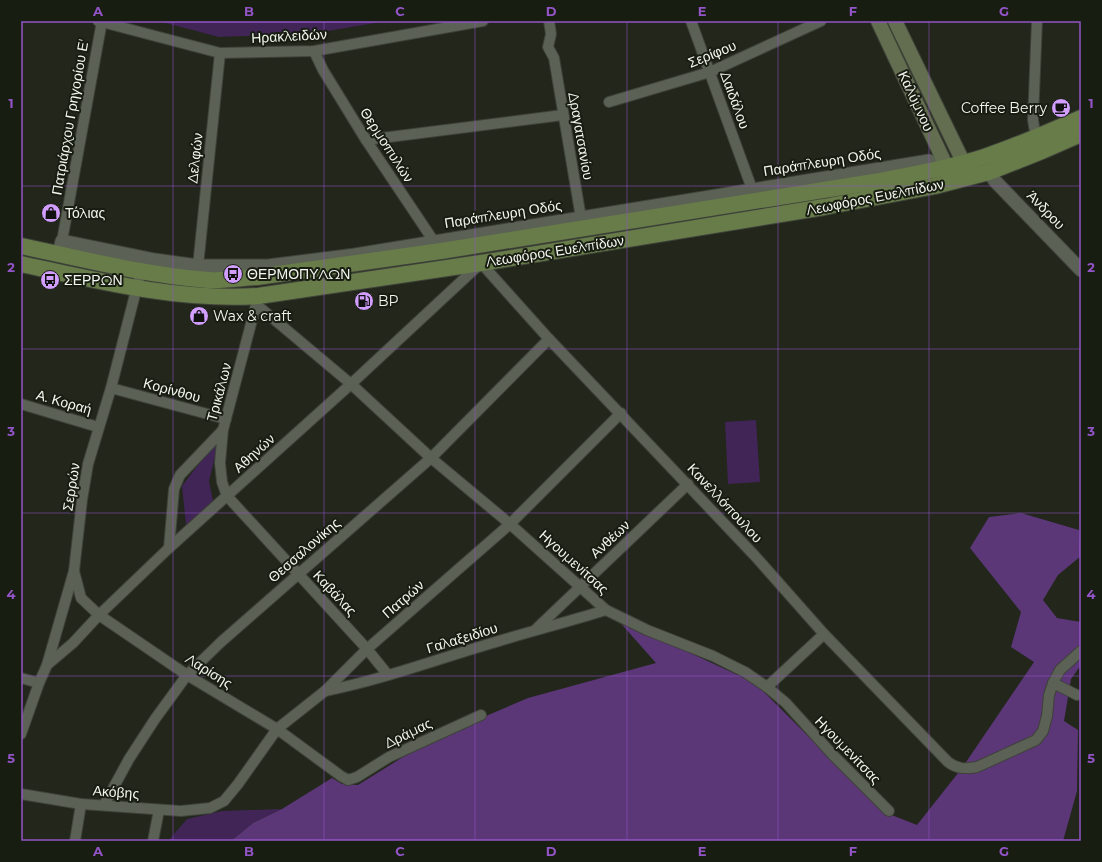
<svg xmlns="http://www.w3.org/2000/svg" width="1102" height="862" font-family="Montserrat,sans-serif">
<rect width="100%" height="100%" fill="#22261b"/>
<!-- green -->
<g fill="#402556">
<path d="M 158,21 L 387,21 L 316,33 L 219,37 Z"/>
<path d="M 756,420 L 760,482 L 728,484 L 725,422 Z"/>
<path d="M 220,436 L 209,481 L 213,501 L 186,525 L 182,486 Z"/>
<path d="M 282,809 L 253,823 L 231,841 L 168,841 L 187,819 L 222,811 Z"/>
</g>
<!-- forest -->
<path fill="#5b3777" d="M 1021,513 L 1079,530 L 1081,556 L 1058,575 L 1043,600 L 1057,618 L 1081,622 L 1081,665 L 1071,679 L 1064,721 L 1078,730 L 1077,791 L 1063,841 L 231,841 L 253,823 L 282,809 L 332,778 L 342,784 L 358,785 L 432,739 L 528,698 L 656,663 L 617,619 L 755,683 L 884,812 L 917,825 L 962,768 L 1034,662 L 1011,647 L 1021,612 L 970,548 L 989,517 Z"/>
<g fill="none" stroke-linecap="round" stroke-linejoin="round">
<defs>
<g id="minor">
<path d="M 98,21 L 220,53 L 314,51 L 483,21"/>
<path d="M 549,21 L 551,34 L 548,47 L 554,58 L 581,218"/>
<path d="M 691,21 L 752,189"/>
<path d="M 314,51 L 323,70 L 366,140 L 437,246"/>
<path d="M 609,102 L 710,72 L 821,21"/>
<path d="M 1036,138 L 1033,120 L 1037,21"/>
<path d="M 366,140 L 563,115"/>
<path d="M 62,241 L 102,21"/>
<path d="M 198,266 L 220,53"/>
<path d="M 257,301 L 223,430 L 220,463 L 222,482 L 227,496 L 367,649 L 388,675"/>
<path d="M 257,305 L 351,384 L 431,458 L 510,524 L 606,610 L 647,630 L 713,656 L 745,672 L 767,687 L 786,703 L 832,754 L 889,811"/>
<path d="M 111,388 L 226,419"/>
<path d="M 21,404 L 98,427"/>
<path d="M 169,548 L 174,489 L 180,475 L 223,430"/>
<path d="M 74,571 L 81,598 L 99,615 L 187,675 L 277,729 L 341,776 L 348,780 L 357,777 L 389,757 L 481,715"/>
<path d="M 536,629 L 688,484"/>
<path d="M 47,665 L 73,643 L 99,615 L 169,548 L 351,384 L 481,263 L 549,339 L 755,556 L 824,634 L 948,762 C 957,769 965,769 977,767 L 1036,740 L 1043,731 L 1047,716 L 1049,695 L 1053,683 L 1077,695"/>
<path d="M 21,678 L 39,683"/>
<path d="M 1053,683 L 1060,670 L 1081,651"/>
<path d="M 767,687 L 824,634"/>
<path d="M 325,691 C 381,680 435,660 489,644 C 528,632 567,622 606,610"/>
<path d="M 21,734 L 39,683 L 47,665 L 74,571 L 82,500 L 88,464 L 111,388 L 141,271"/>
<path d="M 21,794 L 81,804 L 181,811 L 210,808 L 224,801 L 238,784 L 277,729 L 325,691 L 367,649 L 510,524 L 621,413"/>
<path d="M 104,805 L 129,759 L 155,719 L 187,675 L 221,642 L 431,458 L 549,339"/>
<path d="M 75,841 L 81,804"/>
<path d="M 153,841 L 159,810"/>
</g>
<g id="tertiary">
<path d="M 989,172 L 995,181 L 1081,270"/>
<path d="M 59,254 L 62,241 L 155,260 L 198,266 L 268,266 L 355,255 L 929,161 L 947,167"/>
</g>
<g id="secondary">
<path d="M 878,21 L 951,176"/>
<path d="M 895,21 L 968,172"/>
</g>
<g id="primary">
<path d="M 21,246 C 83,259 145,275 208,280 C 224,281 241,278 257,277 L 441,251 L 880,181 C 915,174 950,168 984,157 C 1017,146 1049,132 1081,118"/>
<path d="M 21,264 C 99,281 178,301 258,296 L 481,263 L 824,207 L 935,186 L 989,172 L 1042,151 L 1081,134"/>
</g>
</defs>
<!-- minor casing -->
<use href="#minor" stroke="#3e4239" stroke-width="12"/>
<!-- tertiary casing -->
<use href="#tertiary" stroke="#3e4239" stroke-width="15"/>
<!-- secondary casing -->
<use href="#secondary" stroke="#3e4239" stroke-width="16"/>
<!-- primary casing -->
<use href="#primary" stroke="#3e4239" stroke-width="18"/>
<!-- minor -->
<use href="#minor" stroke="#5b6154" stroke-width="10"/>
<!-- tertiary -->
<use href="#tertiary" stroke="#5b6154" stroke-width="13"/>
<!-- secondary -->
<use href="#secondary" stroke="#626e4f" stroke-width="14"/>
<!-- primary -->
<use href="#primary" stroke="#687c4a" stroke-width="16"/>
</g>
<!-- grid -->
<path fill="none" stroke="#9354c8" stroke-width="1" stroke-opacity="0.55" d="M 173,21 L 173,841M 324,21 L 324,841M 475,21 L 475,841M 627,21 L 627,841M 778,21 L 778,841M 929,21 L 929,841M 21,186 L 1081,186M 21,349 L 1081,349M 21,513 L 1081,513M 21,676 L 1081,676"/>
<!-- icons -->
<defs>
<symbol id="cafe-disc" viewBox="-11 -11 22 22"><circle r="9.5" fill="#d19dfe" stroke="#181d12"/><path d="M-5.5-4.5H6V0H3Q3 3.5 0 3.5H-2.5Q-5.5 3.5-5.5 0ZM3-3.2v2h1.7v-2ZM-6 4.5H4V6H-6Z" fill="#111"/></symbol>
<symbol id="shop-disc" viewBox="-11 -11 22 22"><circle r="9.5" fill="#d19dfe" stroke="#181d12"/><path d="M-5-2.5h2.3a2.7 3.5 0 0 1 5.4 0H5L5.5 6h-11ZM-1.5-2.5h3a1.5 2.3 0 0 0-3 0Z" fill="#111"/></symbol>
<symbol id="bus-disc" viewBox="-11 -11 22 22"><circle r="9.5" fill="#d19dfe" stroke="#181d12"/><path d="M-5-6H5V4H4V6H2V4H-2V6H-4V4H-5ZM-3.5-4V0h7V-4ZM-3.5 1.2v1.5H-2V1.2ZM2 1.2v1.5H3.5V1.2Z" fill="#111"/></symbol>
<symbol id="fuel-disc" viewBox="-11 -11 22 22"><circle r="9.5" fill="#d19dfe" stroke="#181d12"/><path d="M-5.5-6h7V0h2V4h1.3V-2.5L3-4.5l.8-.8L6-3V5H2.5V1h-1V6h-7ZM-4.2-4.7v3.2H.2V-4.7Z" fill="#111"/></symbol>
</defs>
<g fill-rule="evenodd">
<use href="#cafe-disc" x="1050" y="97" width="22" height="22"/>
<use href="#shop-disc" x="40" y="202" width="22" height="22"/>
<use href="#bus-disc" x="222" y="263" width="22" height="22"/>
<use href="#bus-disc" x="39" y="269" width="22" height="22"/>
<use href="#fuel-disc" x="353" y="290" width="22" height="22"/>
<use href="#shop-disc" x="188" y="305" width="22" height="22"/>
</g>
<g text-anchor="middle" stroke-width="4" stroke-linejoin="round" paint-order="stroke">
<!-- street labels -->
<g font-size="14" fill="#f3f6ee" stroke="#181d12">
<text transform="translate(289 36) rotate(-3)" y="5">Ηρακλειδών</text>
<text transform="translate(712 54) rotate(-22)" y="5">Σερίφου</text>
<text transform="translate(735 100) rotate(70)" y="5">Δαιδάλου</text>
<text transform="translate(916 101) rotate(65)" y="5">Καλύμνου</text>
<text transform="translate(70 117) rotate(-80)" y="5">Πατριάρχου Γρηγορίου Ε'</text>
<text transform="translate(581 136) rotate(80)" y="5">Δραγατσανίου</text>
<text transform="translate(387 145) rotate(57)" y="5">Θερμοπυλών</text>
<text transform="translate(195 158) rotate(-84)" y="5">Δελφών</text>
<text transform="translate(822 162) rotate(-9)" y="5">Παράπλευρη Οδός</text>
<text transform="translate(875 197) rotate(-11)" y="5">Λεωφόρος Ευελπίδων</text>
<text transform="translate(1046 210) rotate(46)" y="5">Άνδρου</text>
<text transform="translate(503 214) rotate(-9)" y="5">Παράπλευρη Οδός</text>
<text transform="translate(555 251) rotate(-9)" y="5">Λεωφόρος Ευελπίδων</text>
<text transform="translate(172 390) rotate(15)" y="5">Κορίνθου</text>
<text transform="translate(219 392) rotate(-75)" y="5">Τρικάλων</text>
<text transform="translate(64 402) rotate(16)" y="5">Α. Κοραή</text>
<text transform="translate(254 453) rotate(-42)" y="5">Αθηνών</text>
<text transform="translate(71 487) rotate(-81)" y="5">Σερρών</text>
<text transform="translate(725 503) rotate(47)" y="5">Κανελλόπουλου</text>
<text transform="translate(610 539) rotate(-43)" y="5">Ανθέων</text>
<text transform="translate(304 550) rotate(-41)" y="5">Θεσσαλονίκης</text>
<text transform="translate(574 562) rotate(42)" y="5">Ηγουμενίτσας</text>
<text transform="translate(335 593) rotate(47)" y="5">Καβάλας</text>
<text transform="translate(403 599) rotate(-41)" y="5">Πατρών</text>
<text transform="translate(462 638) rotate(-17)" y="5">Γαλαξειδίου</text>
<text transform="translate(209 671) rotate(32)" y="5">Λαρίσης</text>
<text transform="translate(408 733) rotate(-26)" y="5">Δράμας</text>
<text transform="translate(848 750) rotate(46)" y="5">Ηγουμενίτσας</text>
<text transform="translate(116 792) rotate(4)" y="5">Ακόβης</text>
</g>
<!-- poi labels -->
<g font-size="14" fill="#f3f6ee" stroke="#181d12" text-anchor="start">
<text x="1047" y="113" text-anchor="end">Coffee Berry</text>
<text x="65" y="218">Τόλιας</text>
<text x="247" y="279">ΘΕΡΜΟΠΥΛΩΝ</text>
<text x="64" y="285">ΣΕΡΡΩΝ</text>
<text x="378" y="306">BP</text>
<text x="213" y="321">Wax &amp; craft</text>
</g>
</g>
<!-- border -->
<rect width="1102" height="862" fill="none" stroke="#181d12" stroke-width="44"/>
<rect x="22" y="22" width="1058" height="818" fill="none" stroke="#9354c8" stroke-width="1.5"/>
<g font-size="13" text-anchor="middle" font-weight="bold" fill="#9354c8">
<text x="98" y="16">A</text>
<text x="249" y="16">B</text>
<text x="400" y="16">C</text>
<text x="551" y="16">D</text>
<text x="702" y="16">E</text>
<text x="853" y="16">F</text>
<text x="1004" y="16">G</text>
<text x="11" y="108">1</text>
<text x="1091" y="108">1</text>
<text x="11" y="272">2</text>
<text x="1091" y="272">2</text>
<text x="11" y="436">3</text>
<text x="1091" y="436">3</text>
<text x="11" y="599">4</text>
<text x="1091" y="599">4</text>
<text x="11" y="763">5</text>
<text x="1091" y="763">5</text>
<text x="98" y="856">A</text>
<text x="249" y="856">B</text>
<text x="400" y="856">C</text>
<text x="551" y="856">D</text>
<text x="702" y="856">E</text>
<text x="853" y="856">F</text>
<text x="1004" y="856">G</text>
</g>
</svg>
